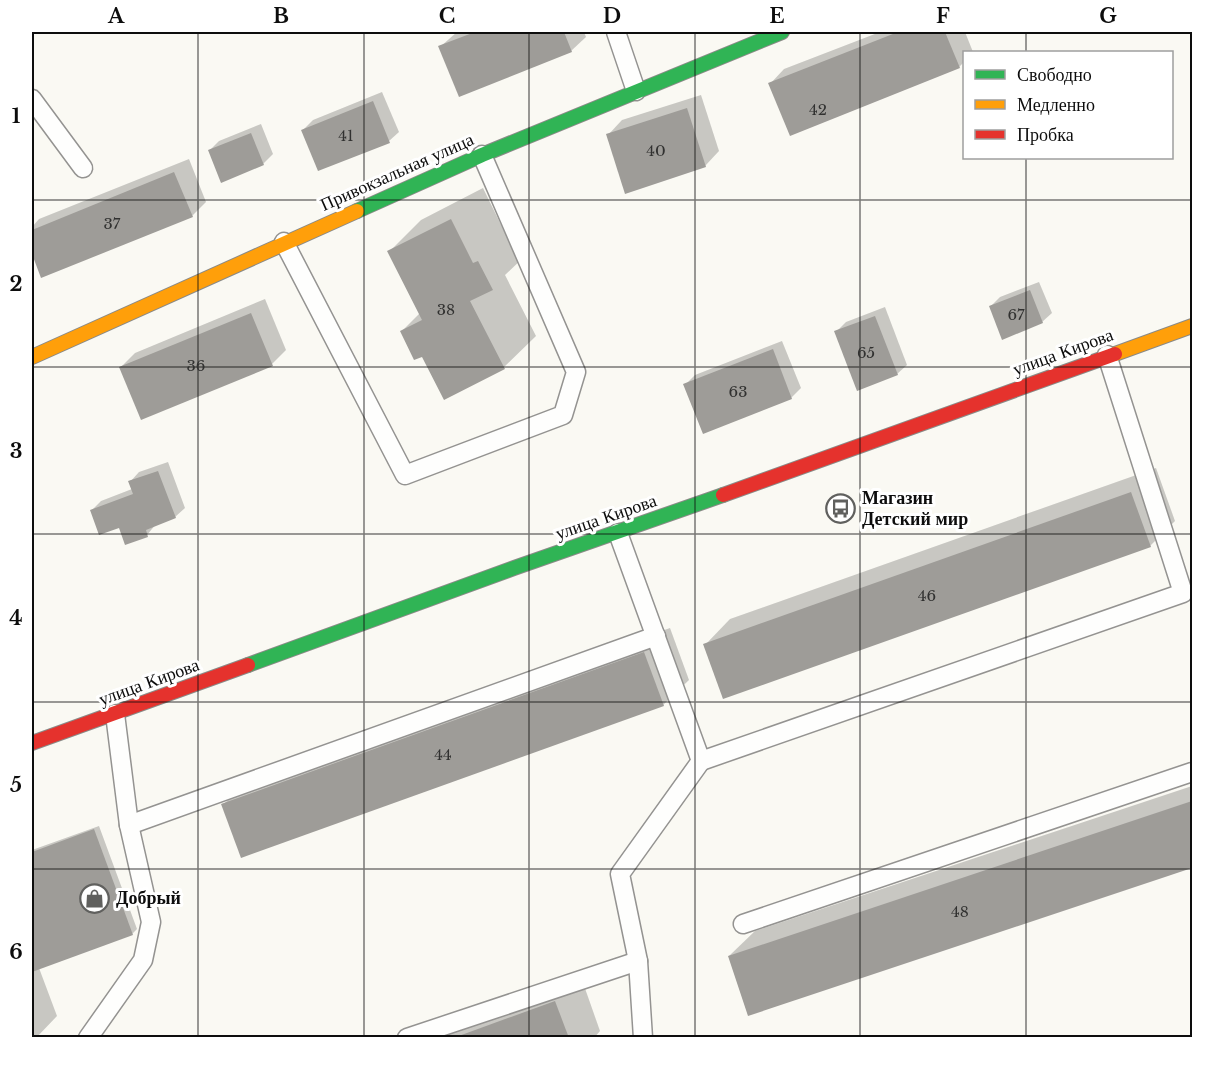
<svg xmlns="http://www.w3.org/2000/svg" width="1224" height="1069" font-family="'Libre Baskerville',serif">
<rect width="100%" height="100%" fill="#faf9f3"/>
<!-- shadow -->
<g fill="#0003">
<path d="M 457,32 L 584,32 L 586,37 L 571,51 L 440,47 Z"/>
<path d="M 880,32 L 965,32 L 973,52 L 964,52 L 964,62 L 959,67 L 770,84 L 784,69 Z"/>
<path d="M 382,92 L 399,132 L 389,141 L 303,130 L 313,120 Z"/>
<path d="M 701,95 L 719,151 L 705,166 L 608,135 L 622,120 Z"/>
<path d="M 261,124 L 273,154 L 263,164 L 209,151 L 219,141 Z"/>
<path d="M 189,159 L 206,202 L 192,216 L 42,276 L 32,250 L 32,227 L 39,219 Z"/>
<path d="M 483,188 L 505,233 L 510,230 L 524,257 L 505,275 L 536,336 L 504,367 L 445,398 L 423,355 L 401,332 L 420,313 L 389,252 L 421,220 Z"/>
<path d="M 1039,282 L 1052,313 L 1042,322 L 990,307 L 1000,297 Z"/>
<path d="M 265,299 L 286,350 L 272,364 L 121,367 L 135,353 Z"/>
<path d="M 885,307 L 907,365 L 897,374 L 836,332 L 846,322 Z"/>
<path d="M 782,341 L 801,388 L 791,398 L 685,385 L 695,375 Z"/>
<path d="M 168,462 L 185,508 L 175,517 L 156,524 L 147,535 L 120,526 L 92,510 L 101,501 L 132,489 L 130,482 L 139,472 Z"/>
<path d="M 1156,468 L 1175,521 L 1150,546 L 705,645 L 730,619 Z"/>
<path d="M 670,628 L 689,680 L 663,705 L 223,805 L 248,779 Z"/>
<path d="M 1192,786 L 1192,866 L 748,1014 L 729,956 L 755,931 Z"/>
<path d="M 99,826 L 137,929 L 132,934 L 39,968 L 57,1016 L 36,1038 L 32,1038 L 32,850 Z"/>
<path d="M 581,977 L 600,1031 L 594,1038 L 413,1038 Z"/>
</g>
<!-- building -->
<g fill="#9e9c98">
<path d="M 475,32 L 564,32 L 572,52 L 459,97 L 438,46 Z"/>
<path d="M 898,32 L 945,32 L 960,68 L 790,136 L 768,83 Z"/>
<path d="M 373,101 L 390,143 L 318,171 L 301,130 Z"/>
<path d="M 687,108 L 706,167 L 625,194 L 606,134 Z"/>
<path d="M 251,133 L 264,165 L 221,183 L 208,150 Z"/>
<path d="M 174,172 L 193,217 L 41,278 L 32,254 L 32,230 Z"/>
<path d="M 451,219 L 473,263 L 478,261 L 493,290 L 470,301 L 505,369 L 444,400 L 422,357 L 414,360 L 400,331 L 422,320 L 387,251 Z"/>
<path d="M 1030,290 L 1043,323 L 1002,340 L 989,306 Z"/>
<path d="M 251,313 L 273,366 L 141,420 L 119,367 Z"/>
<path d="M 875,316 L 898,375 L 857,391 L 834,331 Z"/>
<path d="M 773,349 L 792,399 L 703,434 L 683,384 Z"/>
<path d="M 158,471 L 176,518 L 146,530 L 148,537 L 125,545 L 119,528 L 99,535 L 90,510 L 133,494 L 128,481 Z"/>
<path d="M 1131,492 L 1151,547 L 723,699 L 703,644 Z"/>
<path d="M 644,652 L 664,706 L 241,858 L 221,804 Z"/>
<path d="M 1192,801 L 1192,868 L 748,1016 L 728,956 Z"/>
<path d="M 94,829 L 133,935 L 32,972 L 32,852 Z"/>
<path d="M 555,1001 L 569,1038 L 456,1038 L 456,1037 Z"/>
</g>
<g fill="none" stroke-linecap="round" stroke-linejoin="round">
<defs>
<g id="lane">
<path d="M 616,32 L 636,91"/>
<path d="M 32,99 L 83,168"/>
<path d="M 284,242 L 405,475 L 563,415 L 576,372 L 482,155"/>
<path d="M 618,533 L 701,761 L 1183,593 L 1107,355"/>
<path d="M 129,825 L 656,636"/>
<path d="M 743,924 L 1192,772"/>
<path d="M 88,1038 L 143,960 L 151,922 L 129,825 L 115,714"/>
<path d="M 407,1038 L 638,961"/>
<path d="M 643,1038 L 638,961 L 620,874 L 701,761"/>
</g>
<g id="fast">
<path d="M 357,211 L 482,155 L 782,32"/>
<path d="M 248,665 L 514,568 L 723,495"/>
</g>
<g id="slow">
<path d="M 1115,354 L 1192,326"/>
<path d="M 32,357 L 357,211"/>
</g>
<g id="jam">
<path d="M 723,495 L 1115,354"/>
<path d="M 32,743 L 248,665"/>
</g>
</defs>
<!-- lane casing -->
<use href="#lane" stroke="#949391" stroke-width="21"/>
<!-- fast casing -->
<use href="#fast" stroke="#8a8a87" stroke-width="16"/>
<!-- slow casing -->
<use href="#slow" stroke="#8a8a87" stroke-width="16"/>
<!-- jam casing -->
<use href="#jam" stroke="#8a8a87" stroke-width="16"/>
<!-- lane -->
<use href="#lane" stroke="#fefefd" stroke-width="18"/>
<!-- fast -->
<use href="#fast" stroke="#30b455" stroke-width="14"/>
<!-- slow -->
<use href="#slow" stroke="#ff9f0a" stroke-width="14"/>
<!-- jam -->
<use href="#jam" stroke="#e5322d" stroke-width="14"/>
</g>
<!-- grid -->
<path fill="none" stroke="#0d0d0d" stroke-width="1.5" stroke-opacity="0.55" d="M 198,32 L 198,1038M 364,32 L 364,1038M 529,32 L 529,1038M 695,32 L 695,1038M 860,32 L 860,1038M 1026,32 L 1026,52M 1026,158 L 1026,1038M 32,200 L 1192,200M 32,367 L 1192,367M 32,534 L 1192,534M 32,702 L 1192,702M 32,869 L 1192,869"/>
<!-- icons -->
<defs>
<symbol id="bus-ring" viewBox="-11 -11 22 22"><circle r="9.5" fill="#fff" stroke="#60605e" stroke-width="1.5"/><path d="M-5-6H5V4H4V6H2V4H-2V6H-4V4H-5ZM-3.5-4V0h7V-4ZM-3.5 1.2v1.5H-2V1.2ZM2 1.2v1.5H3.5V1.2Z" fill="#60605e"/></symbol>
<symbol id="shop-ring" viewBox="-11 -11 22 22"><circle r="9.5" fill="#fff" stroke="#60605e" stroke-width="1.5"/><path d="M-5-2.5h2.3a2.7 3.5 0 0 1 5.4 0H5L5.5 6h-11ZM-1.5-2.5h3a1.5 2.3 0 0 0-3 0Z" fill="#60605e"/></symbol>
</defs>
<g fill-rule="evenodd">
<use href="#bus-ring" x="824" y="492" width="33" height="33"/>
<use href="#shop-ring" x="78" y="882" width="33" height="33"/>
</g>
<g text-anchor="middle" stroke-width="6" stroke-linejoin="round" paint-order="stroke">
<!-- number labels -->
<g font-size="15" fill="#313130">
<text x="818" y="115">42</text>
<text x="346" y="141">41</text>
<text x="656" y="156">40</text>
<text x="112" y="229">37</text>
<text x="446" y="315">38</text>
<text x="1016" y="320">67</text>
<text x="866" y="358">65</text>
<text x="196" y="371">36</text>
<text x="738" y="397">63</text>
<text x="927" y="601">46</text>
<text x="443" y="760">44</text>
<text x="960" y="917">48</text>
</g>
<!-- street labels -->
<g font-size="18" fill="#0d0d0d" stroke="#fff">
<text transform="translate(397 172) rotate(-24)" y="6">Привокзальная улица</text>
<text transform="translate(1063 352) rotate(-20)" y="6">улица Кирова</text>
<text transform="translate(606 517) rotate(-19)" y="6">улица Кирова</text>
<text transform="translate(149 682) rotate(-20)" y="6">улица Кирова</text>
</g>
<!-- poi labels -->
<g font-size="18" font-weight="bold" fill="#0d0d0d" stroke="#fff" text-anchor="start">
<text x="862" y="504">Магазин<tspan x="862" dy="21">Детский мир</tspan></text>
<text x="116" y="904">Добрый</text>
</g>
</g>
<!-- border -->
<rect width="1224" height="1069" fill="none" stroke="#ffffff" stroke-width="66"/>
<!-- legend -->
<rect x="963" y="51" width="210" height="108" fill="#ffffff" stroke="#9e9e9e" stroke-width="1.5"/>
<rect x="975" y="70" width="30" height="9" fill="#30b455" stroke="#9e9e9e" stroke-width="1.5"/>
<text x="1017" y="81" font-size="18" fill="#0d0d0d">Свободно</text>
<rect x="975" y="100" width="30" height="9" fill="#ff9f0a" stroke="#9e9e9e" stroke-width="1.5"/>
<text x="1017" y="111" font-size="18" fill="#0d0d0d">Медленно</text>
<rect x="975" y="130" width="30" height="9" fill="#e5322d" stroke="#9e9e9e" stroke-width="1.5"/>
<text x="1017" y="141" font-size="18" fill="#0d0d0d">Пробка</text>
<rect x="33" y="33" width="1158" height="1003" fill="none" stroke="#0d0d0d" stroke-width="2"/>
<g font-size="20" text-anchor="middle" font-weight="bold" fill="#0d0d0d">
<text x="116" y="23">A</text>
<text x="281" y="23">B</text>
<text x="447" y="23">C</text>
<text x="612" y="23">D</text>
<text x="777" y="23">E</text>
<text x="943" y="23">F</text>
<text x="1108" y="23">G</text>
<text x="16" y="123">1</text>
<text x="16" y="291">2</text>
<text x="16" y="458">3</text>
<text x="16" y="625">4</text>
<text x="16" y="792">5</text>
<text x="16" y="959">6</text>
</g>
</svg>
